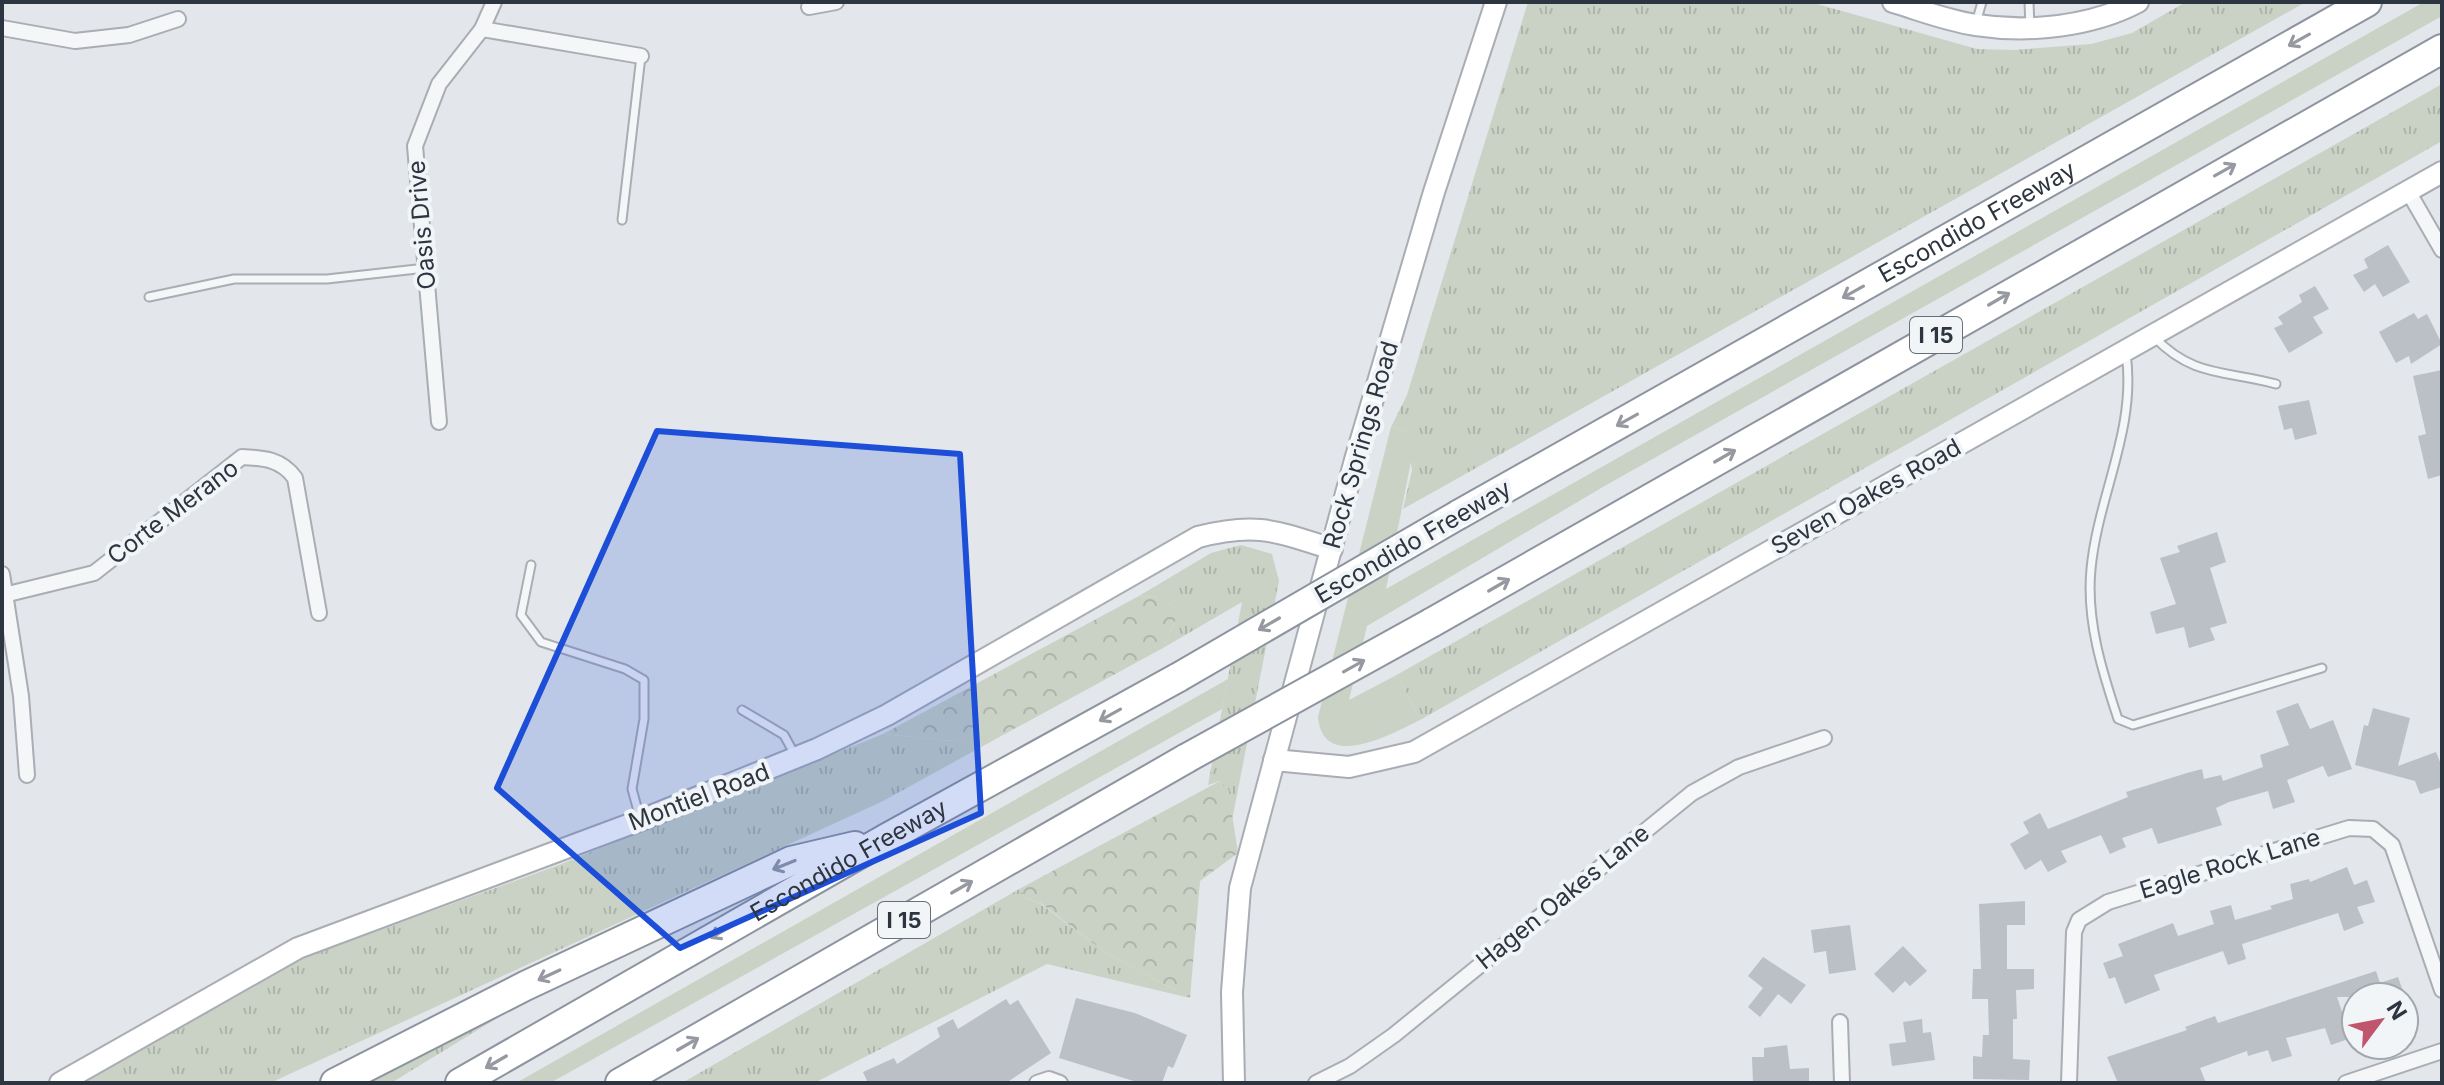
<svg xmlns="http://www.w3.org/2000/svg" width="2444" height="1085" font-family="Inter,sans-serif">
<defs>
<pattern id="grass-tufts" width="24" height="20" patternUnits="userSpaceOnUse" patternTransform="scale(2)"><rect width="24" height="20" fill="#c9d2c5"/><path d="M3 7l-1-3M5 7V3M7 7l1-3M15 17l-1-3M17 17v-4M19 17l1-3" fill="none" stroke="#adb5aa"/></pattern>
<pattern id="forest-crowns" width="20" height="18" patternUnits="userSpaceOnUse" patternTransform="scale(2)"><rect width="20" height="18" fill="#c9d2c5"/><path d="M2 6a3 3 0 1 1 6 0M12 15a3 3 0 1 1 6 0" fill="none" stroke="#adb5aa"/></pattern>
</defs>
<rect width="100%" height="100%" fill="#e3e6ea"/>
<!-- grass -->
<g fill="url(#grass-tufts)">
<path d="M 1528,2 L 1810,2 L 1977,49 L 2014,50 L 2091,44 L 2132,33 L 2186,2 L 2306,2 L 1403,509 L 1412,470 L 1406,431 L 1391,427 L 1407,395 Z"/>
<path d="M 2442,84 L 2442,141 L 1420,720 L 1401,682 L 1393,677 Z"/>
<path d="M 1241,545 L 1272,554 L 1279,581 L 1232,820 L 1228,789 L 1220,781 L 1208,785 L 1242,602 L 1163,648 L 1176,619 L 1176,609 L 1162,597 L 1139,596 L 1211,553 Z"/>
<path d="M 990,732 L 1003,735 L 883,801 L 270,1083 L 82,1083 L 303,958 L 559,865 L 883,734 L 953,741 Z"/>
<path d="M 1021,888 L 1024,897 L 1041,904 L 1106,953 L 1190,998 L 1047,964 L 814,1083 L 682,1083 Z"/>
<path d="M 543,990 L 391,1083 L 354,1083 Z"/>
</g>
<!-- forest -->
<g fill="url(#forest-crowns)">
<path d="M 1139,596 L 1162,597 L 1176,609 L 1176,619 L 1163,648 L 1003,735 L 990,733 L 953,741 L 883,734 Z"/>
<path d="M 1220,781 L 1228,789 L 1238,853 L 1200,881 L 1190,998 L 1106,953 L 1042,904 L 1024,897 L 1021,888 Z"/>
</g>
<!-- garden -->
<g fill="#c9d2c5">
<path d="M 2424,2 L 2442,2 L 2442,16 L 1608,484 L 1367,626 L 1349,700 L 1393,677 L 1401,682 L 1420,720 C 1393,733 1323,773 1318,717 L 1391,427 L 1406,431 L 1413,451 L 1386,589 Z"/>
<path d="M 1228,679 L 1222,709 L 550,1083 L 516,1083 Z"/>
</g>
<!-- building -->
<g fill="#bbc0c6">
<path d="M 2388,245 L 2410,282 L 2383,297 L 2375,284 L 2364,292 L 2353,275 L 2368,268 L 2364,259 Z"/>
<path d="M 2315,286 L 2329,309 L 2313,317 L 2323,333 L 2289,353 L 2274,328 L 2283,324 L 2278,317 L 2302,302 L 2299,295 Z"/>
<path d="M 2414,313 L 2418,319 L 2427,314 L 2442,344 L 2411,364 L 2409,356 L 2396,363 L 2379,332 Z"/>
<path d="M 2442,370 L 2442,475 L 2428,479 L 2418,436 L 2426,434 L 2413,376 Z"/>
<path d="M 2309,400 L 2317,434 L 2295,440 L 2292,428 L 2284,430 L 2278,406 Z"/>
<path d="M 2217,532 L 2226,562 L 2210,568 L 2227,623 L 2210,628 L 2215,640 L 2189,648 L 2184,627 L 2156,634 L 2150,612 L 2176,604 L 2160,558 L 2180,552 L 2177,546 Z"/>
<path d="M 2298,703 L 2310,729 L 2333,720 L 2352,769 L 2328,777 L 2323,766 L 2287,780 L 2295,802 L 2273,809 L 2268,791 L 2229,802 L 2216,808 L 2222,825 L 2158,844 L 2152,828 L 2122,838 L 2126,847 L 2110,854 L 2101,835 L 2061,851 L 2067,862 L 2048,872 L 2041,860 L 2025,870 L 2010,844 L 2029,833 L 2023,822 L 2040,813 L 2048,829 L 2128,797 L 2126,792 L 2187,773 L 2202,769 L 2204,779 L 2221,775 L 2223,781 L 2263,767 L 2260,755 L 2289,745 L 2276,711 Z"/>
<path d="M 2373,708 L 2410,718 L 2398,766 L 2436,752 L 2442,767 L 2442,787 L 2420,794 L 2415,781 L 2355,765 L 2364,725 L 2368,726 Z"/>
<path d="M 2347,867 L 2354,885 L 2367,880 L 2375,902 L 2357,907 L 2364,923 L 2344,931 L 2338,913 L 2242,944 L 2246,959 L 2228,965 L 2223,951 L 2154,975 L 2160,990 L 2125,1004 L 2115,977 L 2109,979 L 2103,963 L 2123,956 L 2118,944 L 2173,923 L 2178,936 L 2214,924 L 2210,911 L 2231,905 L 2235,920 L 2272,909 L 2270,906 L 2293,899 L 2290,884 L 2309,879 L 2310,882 Z"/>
<path d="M 2025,901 L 2025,925 L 2007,925 L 2007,969 L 2034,969 L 2034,989 L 2016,990 L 2017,1019 L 2013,1019 L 2013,1059 L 2030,1060 L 2029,1080 L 1973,1079 L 1973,1056 L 1982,1057 L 1983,1035 L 1989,1035 L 1988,999 L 1972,999 L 1973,969 L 1981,969 L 1979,904 Z"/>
<path d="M 1850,925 L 1856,970 L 1829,974 L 1826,951 L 1814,953 L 1811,930 Z"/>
<path d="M 1903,946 L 1927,971 L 1910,986 L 1905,981 L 1893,993 L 1874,974 Z"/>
<path d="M 1763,957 L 1806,985 L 1791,1004 L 1778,994 L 1760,1017 L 1748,1007 L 1763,988 L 1748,976 Z"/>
<path d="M 2376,971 L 2380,983 L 2398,977 L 2405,997 L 2337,997 L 2351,1038 L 2331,1045 L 2325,1028 L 2286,1038 L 2292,1056 L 2272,1062 L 2268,1050 L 2248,1056 L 2247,1051 L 2200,1068 L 2206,1083 L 2118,1083 L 2107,1057 L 2187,1030 L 2185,1027 L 2215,1016 L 2218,1023 Z"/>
<path d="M 1076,998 L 1135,1013 L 1187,1035 L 1173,1068 L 1168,1066 L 1162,1083 L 1140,1083 L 1059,1058 Z"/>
<path d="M 1006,999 L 1010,1005 L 1018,1000 L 1051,1053 L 1006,1083 L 868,1083 L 863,1072 L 894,1058 L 897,1064 L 940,1037 L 937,1028 L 953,1019 L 958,1029 Z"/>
<path d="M 1922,1019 L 1923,1033 L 1931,1032 L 1935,1060 L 1892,1066 L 1889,1044 L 1906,1042 L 1903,1022 Z"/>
<path d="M 1787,1045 L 1790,1069 L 1809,1068 L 1809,1083 L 1753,1083 L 1752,1057 L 1764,1057 L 1764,1048 Z"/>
</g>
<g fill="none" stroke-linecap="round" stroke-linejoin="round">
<defs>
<g id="lane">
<path d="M 2029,2 L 2030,28"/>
<path d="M 1976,23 L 1982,2"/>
<path d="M 622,220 L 641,56"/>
<path d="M 149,297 L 234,279 L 327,279 L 426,268"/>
<path d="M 2154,337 C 2194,378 2225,370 2276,384"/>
<path d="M 2126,353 C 2137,429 2098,495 2091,569 C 2086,620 2102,671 2118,719 L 2133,725 L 2322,668"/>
<path d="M 531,565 L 521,615 L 541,642 L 625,669 L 644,680 L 644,719 L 632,789 L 640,818"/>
<path d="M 742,710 L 784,735 L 796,757"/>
</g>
<g id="street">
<path d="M 809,7 L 836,2"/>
<path d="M 2,28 L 75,41 L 129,35 L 178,19"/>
<path d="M 482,29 L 641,56"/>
<path d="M 2408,191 L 2442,250"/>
<path d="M 439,422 L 415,146 L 439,84 L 482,29 L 494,2"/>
<path d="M 2,574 L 21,696 L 27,775"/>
<path d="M 8,594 L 94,573 L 242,457 C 264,458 281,459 295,478 L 319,613"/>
<path d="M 1840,1022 L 1842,1083"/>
<path d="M 1037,1083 L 1049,1079 L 1060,1083"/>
<path d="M 1316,1083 L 1350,1066 L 1394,1035 L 1692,793 L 1739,767 L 1824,738"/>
<path d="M 2069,1083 L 2074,932 L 2079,920 L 2108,902 L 2349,828 L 2373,829 L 2392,845 L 2442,990"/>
<path d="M 2346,1083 L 2442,1051"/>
</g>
<g id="secondary">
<path d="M 1893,2 C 1920,10 1948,21 1976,25 C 2028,33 2091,27 2138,2"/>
<path d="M 1274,760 L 1349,767 L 1414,752 L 2442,172"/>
<path d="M 60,1083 L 298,948 L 641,820 L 817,749 L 887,715 L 1198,537 C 1257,522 1275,531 1332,549"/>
<path d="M 1234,1083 L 1232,992 L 1240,888 L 1355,460 L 1434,192 L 1496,2"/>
</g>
<g id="highway">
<path id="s1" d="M 1458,515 L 2367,2"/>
<path d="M 1431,623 L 2442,49"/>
<path d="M 335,1083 L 525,986 L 791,861 L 855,846"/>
<path id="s2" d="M 460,1083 L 887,838 L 1179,677"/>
<path d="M 620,1083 L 1187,758"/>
</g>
</defs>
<!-- lane casing -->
<use href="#lane" stroke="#a9adb4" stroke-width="11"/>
<!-- street casing -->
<use href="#street" stroke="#a9adb4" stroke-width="18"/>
<!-- secondary casing -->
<use href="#secondary" stroke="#a9adb4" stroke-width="24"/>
<!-- highway casing -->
<use href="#highway" stroke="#8c949f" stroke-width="32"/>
<!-- lane -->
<use href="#lane" stroke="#f5f6f8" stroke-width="7"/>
<!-- street -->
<use href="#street" stroke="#f5f6f8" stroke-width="14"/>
<!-- secondary -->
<use href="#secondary" stroke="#fff" stroke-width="20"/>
<!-- highway -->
<use href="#highway" stroke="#fff" stroke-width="28"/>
<defs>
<g id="highway-bridge">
<path d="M 1179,677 L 1458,515"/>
<path d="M 1187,758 L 1431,623"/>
</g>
</defs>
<!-- highway-bridge casing -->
<use href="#highway-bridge" stroke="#8c949f" stroke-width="32" stroke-linecap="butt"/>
<!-- highway-bridge -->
<use href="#highway-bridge" stroke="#fff" stroke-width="28"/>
</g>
<!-- one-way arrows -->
<defs><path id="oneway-shaft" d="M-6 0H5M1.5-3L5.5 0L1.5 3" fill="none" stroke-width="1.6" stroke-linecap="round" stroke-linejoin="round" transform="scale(2)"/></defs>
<g stroke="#969aa0">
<use href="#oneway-shaft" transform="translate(2299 40) rotate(151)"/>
<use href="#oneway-shaft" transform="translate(2225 170) rotate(-29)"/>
<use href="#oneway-shaft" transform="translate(1853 292) rotate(151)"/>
<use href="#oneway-shaft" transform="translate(1999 299) rotate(-30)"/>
<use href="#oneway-shaft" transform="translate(1627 420) rotate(151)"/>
<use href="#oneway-shaft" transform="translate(1725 456) rotate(-30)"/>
<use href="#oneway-shaft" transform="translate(1499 585) rotate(-30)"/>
<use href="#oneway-shaft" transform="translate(1269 624) rotate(150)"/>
<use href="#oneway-shaft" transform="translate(1354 666) rotate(-29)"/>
<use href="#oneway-shaft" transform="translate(1110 715) rotate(151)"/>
<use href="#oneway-shaft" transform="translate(784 865) rotate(158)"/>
<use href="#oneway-shaft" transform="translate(962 887) rotate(-30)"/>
<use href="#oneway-shaft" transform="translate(721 932) rotate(150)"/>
<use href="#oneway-shaft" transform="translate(549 975) rotate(155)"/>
<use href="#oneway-shaft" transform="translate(688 1044) rotate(-30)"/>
<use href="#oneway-shaft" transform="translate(496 1062) rotate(150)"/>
</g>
<!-- marked area -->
<path fill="#1d4ed8" fill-opacity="0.2" stroke="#1d4ed8" stroke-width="6" stroke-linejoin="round" d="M 657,431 L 960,454 L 981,813 L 680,948 L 497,788 Z"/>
<g text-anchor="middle" stroke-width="8" stroke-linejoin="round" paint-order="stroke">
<!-- shield labels -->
<g fill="#f2f5f7" stroke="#686f77" stroke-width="2">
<rect x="1910" y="317" width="52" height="36" rx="6"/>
<rect x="878" y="902" width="52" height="36" rx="6"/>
</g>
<g font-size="22" font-weight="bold" fill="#2d3540">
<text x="1936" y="343">I 15</text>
<text x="904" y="928">I 15</text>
</g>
<!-- street labels -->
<g font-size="24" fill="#2d3540" stroke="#f2f5f7">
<text dy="8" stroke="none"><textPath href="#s1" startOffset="596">Escondido Freeway</textPath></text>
<text transform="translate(422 225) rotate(-95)" y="8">Oasis Drive</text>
<text transform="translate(1361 445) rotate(-74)" y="8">Rock Springs Road</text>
<text transform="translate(1866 497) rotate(-29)" y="8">Seven Oakes Road</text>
<text transform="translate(173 512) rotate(-37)" y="8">Corte Merano</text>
<text transform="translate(1413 542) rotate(-30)" y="8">Escondido Freeway</text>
<text transform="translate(699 797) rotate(-21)" y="8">Montiel Road</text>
<text dy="8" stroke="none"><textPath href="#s2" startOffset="448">Escondido Freeway</textPath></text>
<text transform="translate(2230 864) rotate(-17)" y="8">Eagle Rock Lane</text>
<text transform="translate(1563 897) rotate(-39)" y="8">Hagen Oakes Lane</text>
</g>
</g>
<!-- border -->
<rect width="2444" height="1085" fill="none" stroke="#2d3540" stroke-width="8"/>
<!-- north arrow -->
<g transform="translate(2380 1021) rotate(58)"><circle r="38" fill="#f2f5f7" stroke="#a3a8ae" stroke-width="2"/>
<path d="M0-6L14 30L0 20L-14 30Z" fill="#c0566d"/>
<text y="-12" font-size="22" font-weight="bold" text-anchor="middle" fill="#2d3540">N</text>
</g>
</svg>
